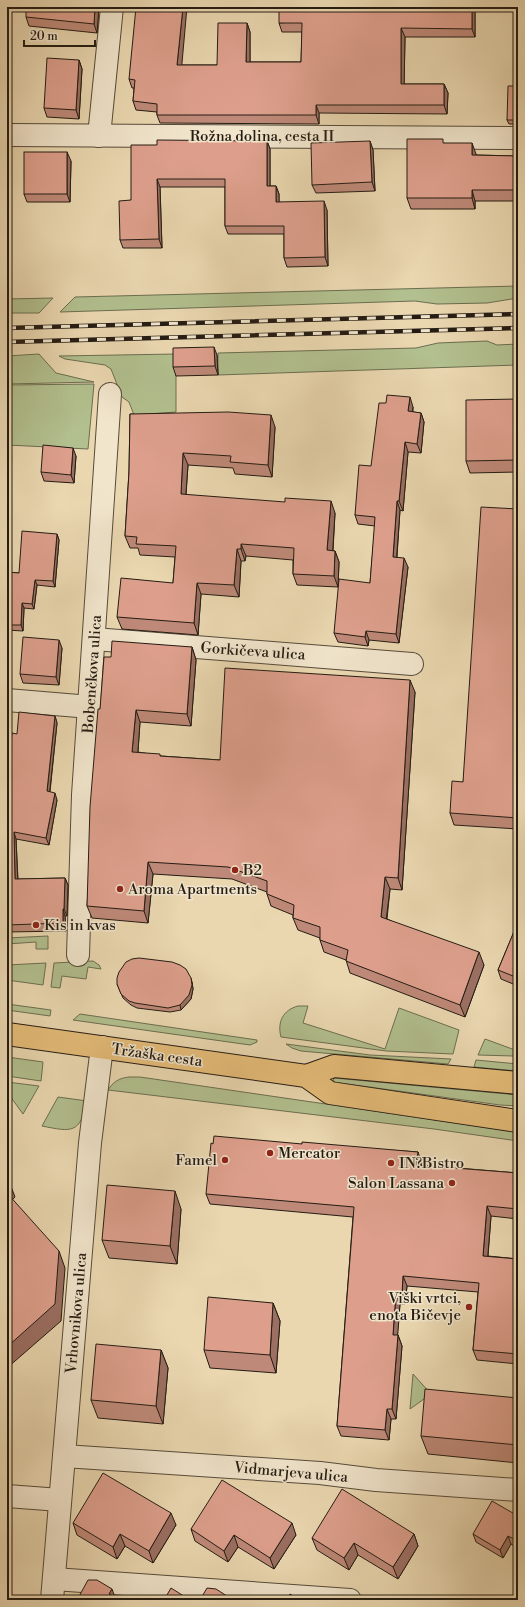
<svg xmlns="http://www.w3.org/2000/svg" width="525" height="1607" font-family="'Libre Bodoni',serif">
<rect width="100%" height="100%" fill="#ead7b0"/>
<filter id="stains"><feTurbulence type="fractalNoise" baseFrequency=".005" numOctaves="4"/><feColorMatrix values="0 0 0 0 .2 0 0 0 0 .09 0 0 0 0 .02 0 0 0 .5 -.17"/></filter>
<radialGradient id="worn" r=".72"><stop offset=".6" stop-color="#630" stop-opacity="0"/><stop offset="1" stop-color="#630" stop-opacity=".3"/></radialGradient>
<!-- green -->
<g fill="#b2bf8e" stroke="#6b6e50">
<path d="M 518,286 L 518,298 L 487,303 L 437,304 L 415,301 L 60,312 L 75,297 Z"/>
<path d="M 53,298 L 39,313 L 7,313 L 7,299 Z"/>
<path d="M 487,341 L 497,345 L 518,344 L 518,365 L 218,375 L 218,353 L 416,348 L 438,343 Z"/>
<path d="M 39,354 L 56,373 L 94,382 L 7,384 L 7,356 Z"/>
<path d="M 176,354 L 176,412 L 134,415 L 129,402 L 122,397 L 111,369 L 105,365 L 65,359 L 59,356 Z"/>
<path d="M 94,384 L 88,449 L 7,445 L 7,385 Z"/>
<path d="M 48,936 L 48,949 L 36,949 L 36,942 L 7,944 L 7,938 Z"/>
<path d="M 93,961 L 99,965 L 101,969 L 88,967 L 86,979 L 62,976 L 60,988 L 51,987 L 54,963 Z"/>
<path d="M 46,963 L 43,985 L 7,980 L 7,965 Z"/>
<path d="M 7,1004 L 51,1010 L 50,1016 L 7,1010 Z"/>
<path d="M 298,1006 L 308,1006 L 303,1023 L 385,1049 L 399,1008 L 459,1030 L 453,1054 L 386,1051 L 281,1037 C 277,1022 283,1010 298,1006 Z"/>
<path d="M 80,1014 L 257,1040 L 257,1042 L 250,1045 L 73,1020 Z"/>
<path d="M 485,1039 L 515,1050 L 516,1054 L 513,1056 L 478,1055 Z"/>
<path d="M 286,1044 L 370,1055 L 451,1059 L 448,1064 L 301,1051 L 292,1048 Z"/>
<path d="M 7,1057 L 43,1062 L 41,1081 L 7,1076 Z"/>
<path d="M 476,1060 L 518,1064 L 518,1071 L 474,1067 Z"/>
<path d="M 129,1077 L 140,1077 L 518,1132 L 518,1141 L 434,1129 L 108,1090 C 113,1082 119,1078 129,1077 Z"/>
<path d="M 334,1078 L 518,1095 L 518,1106 L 500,1105 L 333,1082 Z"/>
<path d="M 7,1082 L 39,1086 L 23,1114 L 7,1092 Z"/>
<path d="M 58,1097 L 87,1101 C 80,1134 72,1132 42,1126 Z"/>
<path d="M 413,1374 L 431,1394 L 410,1409 Z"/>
</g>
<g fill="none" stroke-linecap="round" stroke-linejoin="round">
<defs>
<g id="minor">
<path d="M 7,135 L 518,138"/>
<path d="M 99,136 L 112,7"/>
<path d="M 94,639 L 412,664"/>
<path d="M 7,700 L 90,707"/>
<path d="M 78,955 L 83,795 L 110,394"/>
<path d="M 64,1456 L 320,1473 L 376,1480 L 518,1490"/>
<path d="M 7,1496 L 60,1500"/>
<path d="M 54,1579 L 350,1600"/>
<path d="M 52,1600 L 90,1143 L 102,1047"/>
</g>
<g id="primary">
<path d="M 7,1034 L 306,1076 L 330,1093 L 518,1121"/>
<path d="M 306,1076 L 334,1066 L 518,1083"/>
</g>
</defs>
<!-- minor casing -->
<use href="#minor" stroke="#564b3a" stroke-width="24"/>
<!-- primary casing -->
<use href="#primary" stroke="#241c13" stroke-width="24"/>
<!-- minor -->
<use href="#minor" stroke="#f1e5cc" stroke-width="22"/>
<!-- primary -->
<use href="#primary" stroke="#e5bc78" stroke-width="22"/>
<defs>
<g id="rail">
<path d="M 7,328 L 518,314"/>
<path d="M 7,342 L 518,328"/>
</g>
</defs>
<!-- rail casing -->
<use href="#rail" stroke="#241c13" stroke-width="4.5"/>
<!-- rail -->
<use href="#rail" stroke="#f1e5cc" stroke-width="3" stroke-dasharray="9" stroke-linecap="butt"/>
</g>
<!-- wall -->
<g fill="#be8978" stroke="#241c13">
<path d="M 99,7 L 97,33 L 29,26 L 26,17 Z"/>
<path d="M 475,7 L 475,37 L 405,37 L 404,84 L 444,84 L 448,93 L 447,114 L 319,113 L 319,124 L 160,123 L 157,115 L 157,112 L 136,110 L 133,101 L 134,88 L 132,88 L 129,79 L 181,65 L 217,65 L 247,23 L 250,32 L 250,62 L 301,62 L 302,32 L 282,32 L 279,23 Z"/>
<path d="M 79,60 L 82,69 L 79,119 L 47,117 L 44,108 Z"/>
<path d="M 518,86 L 518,124 L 509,124 L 507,120 Z"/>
<path d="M 267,141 L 270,149 L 270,186 L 276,186 L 279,194 L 279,202 L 327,210 L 328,266 L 287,267 L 284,258 L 284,234 L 228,234 L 225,226 L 225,187 L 160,187 L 162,248 L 123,248 L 120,240 L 131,200 L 157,145 Z"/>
<path d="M 370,141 L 373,150 L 375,191 L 316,193 L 312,185 Z"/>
<path d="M 444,143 L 476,154 L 476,155 L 518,156 L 518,201 L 475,201 L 475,209 L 411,209 L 407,198 Z"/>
<path d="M 71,161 L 70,202 L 27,202 L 24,194 Z"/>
<path d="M 217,355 L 218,375 L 176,376 L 173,367 Z"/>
<path d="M 518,399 L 518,472 L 470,473 L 466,461 Z"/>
<path d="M 413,407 L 413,412 L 421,413 L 424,422 L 421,453 L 408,452 L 403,511 L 400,510 L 397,557 L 408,567 L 399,643 L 369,640 L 368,646 L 338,642 L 334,633 L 370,583 L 375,526 L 358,524 L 355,515 L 371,466 Z"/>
<path d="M 130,414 L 275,427 L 272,477 L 235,474 L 233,468 L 188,465 L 186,495 L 335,513 L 333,551 L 335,551 L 339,562 L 338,587 L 297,585 L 293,574 L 293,560 L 246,556 L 245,561 L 241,561 L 239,597 L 201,594 L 198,635 L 122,629 L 117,617 L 173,583 L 175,557 L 140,555 L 138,548 L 130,548 L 125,536 L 129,472 Z"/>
<path d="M 76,456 L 74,483 L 44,481 L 41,472 Z"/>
<path d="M 518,509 L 518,829 L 454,825 L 450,813 L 463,782 Z"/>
<path d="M 57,534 L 59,540 L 55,587 L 37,585 L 34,609 L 24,608 L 23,631 L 7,630 L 7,572 L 19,573 Z"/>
<path d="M 192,647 L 196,660 L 191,726 L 140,722 L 138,752 L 161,756 L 220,760 L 415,692 L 402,890 L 390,889 L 387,919 L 484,965 L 465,1017 L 350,973 L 346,960 L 324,952 L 320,940 L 320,938 L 298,930 L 293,918 L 293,915 L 271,906 L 267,894 L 267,892 L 232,879 L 153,874 L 148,923 L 92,918 L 87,906 L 100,709 L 111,657 Z"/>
<path d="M 62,648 L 59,685 L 23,683 L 20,674 Z"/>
<path d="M 55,716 L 57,723 L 50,792 L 57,800 L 49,845 L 16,839 L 18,879 L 65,878 L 68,885 L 67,916 L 65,916 L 66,931 L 7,932 L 7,781 L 17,734 Z"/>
<path d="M 518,922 L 518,986 L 501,979 L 498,970 Z"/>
<path d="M 192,982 L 193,989 L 191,999 L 181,1010 L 170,1012 L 137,1008 L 131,1005 L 123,998 L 117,984 Z"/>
<path d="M 302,1144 L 418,1152 L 421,1162 L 421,1165 L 518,1173 L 518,1219 L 491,1216 L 488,1256 L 518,1259 L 518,1364 L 477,1360 L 473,1350 L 478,1292 L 407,1286 L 405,1304 L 400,1304 L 397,1335 L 398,1335 L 402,1346 L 396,1419 L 391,1419 L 389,1440 L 341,1436 L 337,1426 L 353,1217 L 210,1204 L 206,1194 Z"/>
<path d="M 181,1209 L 177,1264 L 109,1258 L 102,1240 Z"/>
<path d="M 273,1303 L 280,1321 L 276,1373 L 210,1368 L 204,1350 Z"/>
<path d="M 161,1350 L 168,1368 L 163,1424 L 98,1418 L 91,1400 Z"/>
<path d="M 518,1398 L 518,1463 L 428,1454 L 421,1436 Z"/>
<path d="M 518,1516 L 518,1548 L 511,1544 L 503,1558 L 476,1542 L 473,1534 Z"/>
<path d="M 73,1523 L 176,1525 L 153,1563 L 125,1546 L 117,1559 L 77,1535 Z"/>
<path d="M 191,1529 L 296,1535 L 274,1569 L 238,1547 L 228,1562 L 195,1541 Z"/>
<path d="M 414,1534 L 418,1546 L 398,1579 L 358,1555 L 349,1570 L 317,1550 L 312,1538 Z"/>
</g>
<!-- shaded-wall -->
<g fill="#9b6f62" stroke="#241c13">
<path d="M 95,7 L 99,7 L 97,33 L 94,24 Z"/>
<path d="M 183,7 L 187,7 L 181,74 L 177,65 Z"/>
<path d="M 472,7 L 475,7 L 475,37 L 472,29 Z"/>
<path d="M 247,23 L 250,32 L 250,70 L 246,62 Z"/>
<path d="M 401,28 L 405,37 L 404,92 L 401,84 Z"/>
<path d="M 79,60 L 82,69 L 79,119 L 76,110 Z"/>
<path d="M 444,84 L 448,93 L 447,114 L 444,105 Z"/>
<path d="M 316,105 L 319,113 L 319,124 L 316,115 Z"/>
<path d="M 267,141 L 270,149 L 270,194 L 267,186 Z"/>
<path d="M 370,141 L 373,150 L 375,191 L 372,182 Z"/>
<path d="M 472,143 L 476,154 L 476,166 L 472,155 Z"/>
<path d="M 67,152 L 71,161 L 70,202 L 67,194 Z"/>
<path d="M 157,179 L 160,187 L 162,248 L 159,239 Z"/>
<path d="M 276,186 L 279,194 L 279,211 L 276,202 Z"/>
<path d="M 472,190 L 475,201 L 475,209 L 472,198 Z"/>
<path d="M 324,201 L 327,210 L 328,266 L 325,257 Z"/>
<path d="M 214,347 L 217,355 L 218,375 L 215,366 Z"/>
<path d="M 410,397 L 413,407 L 411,421 L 408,411 Z"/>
<path d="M 421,413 L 424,422 L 421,453 L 417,444 Z"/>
<path d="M 271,415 L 275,427 L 272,477 L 268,465 Z"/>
<path d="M 405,442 L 408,452 L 403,511 L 399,501 Z"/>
<path d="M 73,448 L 76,456 L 74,483 L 71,475 Z"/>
<path d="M 183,453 L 188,465 L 185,506 L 181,494 Z"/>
<path d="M 331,501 L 335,513 L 332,562 L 327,550 Z"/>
<path d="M 397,501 L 400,510 L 396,566 L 393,557 Z"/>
<path d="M 57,534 L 59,540 L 55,587 L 53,581 Z"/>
<path d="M 241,544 L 246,556 L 245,561 L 241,549 Z"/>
<path d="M 237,549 L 241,561 L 239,597 L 234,585 Z"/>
<path d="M 335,551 L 339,562 L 338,587 L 334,576 Z"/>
<path d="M 404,558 L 408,567 L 399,643 L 396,634 Z"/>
<path d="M 35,580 L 37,585 L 34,609 L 32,604 Z"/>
<path d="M 197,583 L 201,594 L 198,635 L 194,623 Z"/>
<path d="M 22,603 L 24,608 L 23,631 L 21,625 Z"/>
<path d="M 366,631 L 369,640 L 368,646 L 365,637 Z"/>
<path d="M 59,640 L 62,648 L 59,685 L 56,677 Z"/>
<path d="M 192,647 L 196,660 L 191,726 L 187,714 Z"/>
<path d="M 410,680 L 415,692 L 402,890 L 398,878 Z"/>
<path d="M 136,710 L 140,722 L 137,764 L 132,752 Z"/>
<path d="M 55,716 L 57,723 L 49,798 L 47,791 Z"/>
<path d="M 55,793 L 57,800 L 49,845 L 46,838 Z"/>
<path d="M 14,832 L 16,839 L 18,887 L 15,879 Z"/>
<path d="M 148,862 L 153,874 L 148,923 L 144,911 Z"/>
<path d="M 385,877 L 390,889 L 385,929 L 381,917 Z"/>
<path d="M 65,878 L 68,885 L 67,916 L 64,909 Z"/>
<path d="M 63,909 L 65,916 L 66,931 L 63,923 Z"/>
<path d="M 479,952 L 484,965 L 465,1017 L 460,1005 Z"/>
<path d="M 191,978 L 192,982 L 193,989 L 191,999 L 181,1010 L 180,1005 Z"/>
<path d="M 418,1152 L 421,1162 L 420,1175 L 416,1165 Z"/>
<path d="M 9,1181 L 15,1197 L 8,1204 L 7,1201 L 7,1182 Z"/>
<path d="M 175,1191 L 181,1209 L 177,1264 L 170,1246 Z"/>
<path d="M 487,1206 L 491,1216 L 487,1266 L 483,1256 Z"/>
<path d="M 59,1251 L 65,1268 L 61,1321 L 7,1368 L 7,1347 Z"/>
<path d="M 403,1276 L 407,1286 L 405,1304 L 402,1294 Z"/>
<path d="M 396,1293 L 400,1304 L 397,1345 L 393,1335 Z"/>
<path d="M 273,1303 L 280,1321 L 276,1373 L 270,1355 Z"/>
<path d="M 398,1335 L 402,1346 L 396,1419 L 392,1409 Z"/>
<path d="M 161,1350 L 168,1368 L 163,1424 L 156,1406 Z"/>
<path d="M 387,1409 L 391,1419 L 389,1440 L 385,1430 Z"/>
<path d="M 171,1513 L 176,1525 L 153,1563 L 149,1551 Z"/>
<path d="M 292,1523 L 296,1535 L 274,1569 L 270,1558 Z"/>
<path d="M 120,1534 L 125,1546 L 117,1559 L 113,1547 Z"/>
<path d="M 414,1534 L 418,1546 L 398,1579 L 393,1567 Z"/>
<path d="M 234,1535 L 238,1547 L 228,1562 L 224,1551 Z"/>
<path d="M 508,1536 L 511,1544 L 503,1558 L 500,1550 Z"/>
<path d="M 354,1543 L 358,1555 L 349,1570 L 344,1558 Z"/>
<path d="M 112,1589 L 116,1600 L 109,1594 Z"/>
</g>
<!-- building -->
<g fill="#dd9f8c" stroke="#241c13">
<path d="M 26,7 L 95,7 L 94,24 L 26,17 Z"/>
<path d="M 136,7 L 183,7 L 177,65 L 217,65 L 218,23 L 247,23 L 246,62 L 301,62 L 302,23 L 279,23 L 279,7 L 472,7 L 472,29 L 401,28 L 401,84 L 444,84 L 444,105 L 316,105 L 316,115 L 157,115 L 157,104 L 133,101 L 135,80 L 129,79 Z"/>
<path d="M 47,58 L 79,60 L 76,110 L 44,108 Z"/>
<path d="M 508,86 L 518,86 L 518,120 L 507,120 Z"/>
<path d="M 407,139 L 443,139 L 443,143 L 472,143 L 472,155 L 518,156 L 518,190 L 472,190 L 472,198 L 407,198 Z"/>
<path d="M 157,140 L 267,141 L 267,186 L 276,186 L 276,202 L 324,201 L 325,257 L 284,258 L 284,226 L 225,226 L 225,179 L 157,179 L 159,239 L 120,240 L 119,201 L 131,200 L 131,145 L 157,145 Z"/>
<path d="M 370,141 L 372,182 L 312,185 L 311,143 Z"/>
<rect x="24" y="152" width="43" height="42"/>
<path d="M 214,347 L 215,366 L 173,367 L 173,348 Z"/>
<path d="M 387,395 L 410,397 L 408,411 L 421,413 L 417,444 L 405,442 L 399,501 L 397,501 L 393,557 L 404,558 L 396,634 L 366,631 L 365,637 L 334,633 L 339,579 L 370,583 L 375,517 L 355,515 L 359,465 L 371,466 L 379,403 L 386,403 Z"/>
<path d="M 518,399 L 518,460 L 466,461 L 466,400 Z"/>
<path d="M 228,412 L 271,415 L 268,465 L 230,462 L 231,456 L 183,453 L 181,494 L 285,502 L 285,498 L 331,501 L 327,550 L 335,551 L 334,576 L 293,574 L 294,548 L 241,544 L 241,549 L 237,549 L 234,585 L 197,583 L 194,623 L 117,617 L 121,578 L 173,583 L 176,546 L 136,544 L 137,537 L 125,536 L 129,472 L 130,414 Z"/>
<path d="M 43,445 L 73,448 L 71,475 L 41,472 Z"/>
<path d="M 481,507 L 518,509 L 518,818 L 450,813 L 452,781 L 463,782 Z"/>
<path d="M 22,531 L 57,534 L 53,581 L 35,580 L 32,604 L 22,603 L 21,625 L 7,625 L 7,572 L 19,573 Z"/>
<path d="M 23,637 L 59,640 L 56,677 L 20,674 Z"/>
<path d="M 112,641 L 192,647 L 187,714 L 136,710 L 132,752 L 160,754 L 160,756 L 220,760 L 225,668 L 410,680 L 398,878 L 385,877 L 381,917 L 479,952 L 460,1005 L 346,961 L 348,950 L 320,940 L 320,927 L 293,918 L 294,905 L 267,894 L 267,881 L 228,867 L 148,862 L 144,911 L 87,906 L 90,807 L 98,709 L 100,709 L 104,657 L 111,657 Z"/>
<path d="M 19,712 L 55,716 L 47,791 L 55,793 L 46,838 L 14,832 L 15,879 L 65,878 L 64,909 L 63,909 L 63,923 L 7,925 L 7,781 L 12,733 L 17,734 Z"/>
<path d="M 518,922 L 518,978 L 498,970 Z"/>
<path d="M 139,958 L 172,962 L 180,965 L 186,969 L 191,978 L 192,985 L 189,995 L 180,1005 L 168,1008 L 135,1003 L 129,1001 L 121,994 L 117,984 L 117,978 L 119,972 L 126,962 L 132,959 Z"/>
<path d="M 214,1136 L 302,1144 L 302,1142 L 418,1152 L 416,1165 L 518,1173 L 518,1209 L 487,1206 L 483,1256 L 518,1259 L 518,1354 L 473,1350 L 479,1283 L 403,1276 L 402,1294 L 396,1293 L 393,1335 L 398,1335 L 392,1409 L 387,1409 L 385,1430 L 337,1426 L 354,1207 L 206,1194 L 211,1143 L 213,1144 Z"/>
<path d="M 107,1185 L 175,1191 L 170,1246 L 102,1240 Z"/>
<path d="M 7,1193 L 59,1251 L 55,1304 L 7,1347 Z"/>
<path d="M 208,1297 L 273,1303 L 270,1355 L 204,1350 Z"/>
<path d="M 96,1344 L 161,1350 L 156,1406 L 91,1400 Z"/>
<path d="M 425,1389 L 518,1398 L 518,1445 L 421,1436 Z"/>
<path d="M 103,1473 L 171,1513 L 149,1551 L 120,1534 L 113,1547 L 73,1523 Z"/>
<path d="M 222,1480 L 292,1523 L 270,1558 L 234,1535 L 224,1551 L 191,1529 Z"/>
<path d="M 342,1489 L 414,1534 L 393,1567 L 354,1543 L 344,1558 L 312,1538 Z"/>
<path d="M 492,1501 L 518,1516 L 518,1541 L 508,1536 L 500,1550 L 473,1534 Z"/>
<path d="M 88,1580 L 97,1580 L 112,1589 L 109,1594 L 120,1600 L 77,1600 Z"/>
<path d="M 171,1588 L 190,1600 L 164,1600 Z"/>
<path d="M 207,1588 L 216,1589 L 230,1598 L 229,1600 L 200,1600 Z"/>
<path d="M 290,1594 L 300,1600 L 286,1600 Z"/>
<path d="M 326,1597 L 340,1598 L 343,1600 L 324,1600 Z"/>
</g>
<!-- markers -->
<g fill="#8f2418" stroke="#f1e5cc" stroke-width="1.5">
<circle cx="235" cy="870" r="4"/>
<circle cx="120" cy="889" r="4"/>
<circle cx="36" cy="925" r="4"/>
<circle cx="270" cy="1153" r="4"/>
<circle cx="225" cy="1160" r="4"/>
<circle cx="391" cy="1163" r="4"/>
<circle cx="452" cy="1183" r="4"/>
<circle cx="469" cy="1307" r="4"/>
</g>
<g text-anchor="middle" stroke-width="3" stroke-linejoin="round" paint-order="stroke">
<!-- street labels -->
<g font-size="15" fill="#241c13" stroke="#f1e5cc">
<text x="262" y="141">Rožna dolina, cesta II</text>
<text transform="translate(253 651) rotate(4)" y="5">Gorkičeva ulica</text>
<text transform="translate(92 674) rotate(-86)" y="5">Bobenčkova ulica</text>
<text transform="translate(157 1055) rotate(8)" y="5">Tržaška cesta</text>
<text transform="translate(76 1313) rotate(-85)" y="5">Vrhovnikova ulica</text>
<text transform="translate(291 1472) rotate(5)" y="5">Vidmarjeva ulica</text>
</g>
<!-- poi labels -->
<g font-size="15" fill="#241c13" stroke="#f1e5cc" text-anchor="start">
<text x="243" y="875">B2</text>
<text x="128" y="894">Aroma Apartments</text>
<text x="44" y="930">Kis in kvas</text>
<text x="278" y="1158">Mercator</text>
<text x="217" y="1165" text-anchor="end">Famel</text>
<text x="399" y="1168">IN?Bistro</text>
<text x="444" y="1188" text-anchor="end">Salon Lassana</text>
<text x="461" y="1303" text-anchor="end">Viški vrtci,<tspan x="461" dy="17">enota Bičevje</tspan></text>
</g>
</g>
<!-- margin -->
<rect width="525" height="1607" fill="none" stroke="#ead7b0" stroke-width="24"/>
<rect x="8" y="8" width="509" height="1591" fill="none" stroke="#241c13" stroke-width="2"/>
<rect x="12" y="12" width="501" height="1583" fill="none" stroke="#241c13"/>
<!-- scale -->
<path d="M24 40v6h71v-6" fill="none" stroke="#241c13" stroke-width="2"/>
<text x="30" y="40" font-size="12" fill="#241c13" stroke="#f1e5cc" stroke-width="3" paint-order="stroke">20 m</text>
<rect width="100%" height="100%" filter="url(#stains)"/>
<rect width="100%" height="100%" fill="url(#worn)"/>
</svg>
